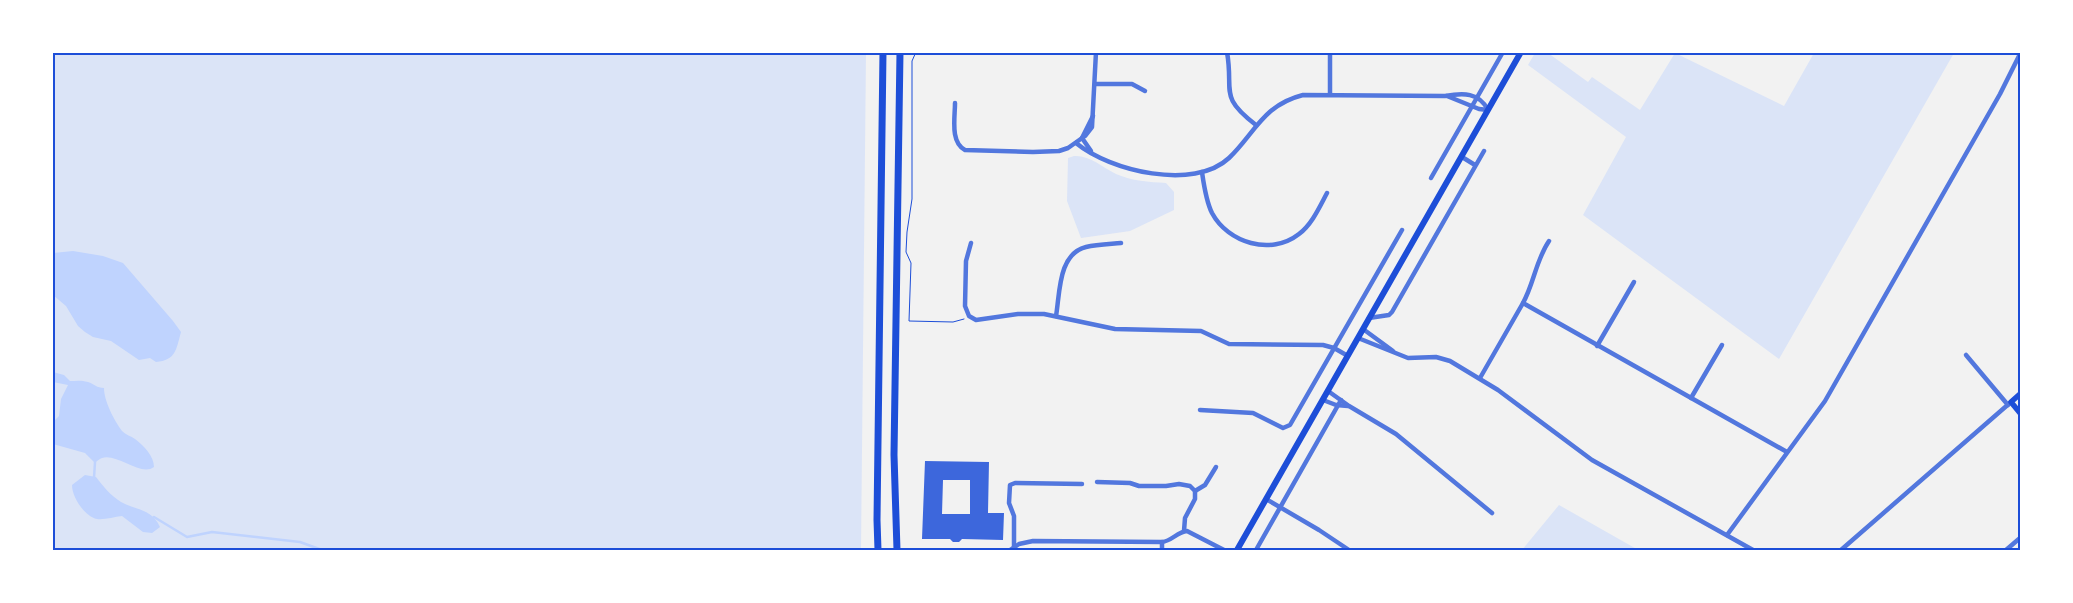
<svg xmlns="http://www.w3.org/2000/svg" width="2073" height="603" font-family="'Open Sans',sans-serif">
<rect width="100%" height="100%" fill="#f2f2f2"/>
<!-- green -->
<g fill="#dbe4f7">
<path d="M 52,53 L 866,53 L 861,550 L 53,550 Z"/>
<path d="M 1535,53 L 1548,53 L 1588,82 L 1592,77 L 1640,110 L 1675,53 L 1784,106 L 1814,53 L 1954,53 L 1779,359 L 1583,215 L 1626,137 L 1528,65 Z"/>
<path d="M 1074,156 C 1090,155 1102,167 1116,174 C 1132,181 1149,182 1166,183 L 1174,192 L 1174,210 L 1130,231 L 1081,238 L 1067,201 L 1068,158 Z"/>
<path d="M 1559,505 L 1633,547 L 1639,550 L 1522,550 Z"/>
</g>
<!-- water -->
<g fill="#bfd3fe">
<path d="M 73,251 L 103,256 L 123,263 L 173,321 L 181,332 C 176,350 176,360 156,362 L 150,358 L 139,360 L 111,341 L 93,337 L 85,332 L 78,326 L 66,306 L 53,295 L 53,253 Z"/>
<path d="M 53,372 L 64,375 L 70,381 C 76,381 81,380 88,382 C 94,384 97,388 104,388 C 104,401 114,420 122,431 C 126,435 131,436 135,439 C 144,446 154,456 154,467 C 141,477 117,453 102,458 C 99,459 97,461 95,463 L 85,453 L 53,444 L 53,422 L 59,416 L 61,399 L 68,385 L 53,382 Z"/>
<path d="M 85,475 L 96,477 C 104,487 110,495 121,502 C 136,510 152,509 160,527 L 152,533 L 143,532 L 122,516 C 114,517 104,520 97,519 C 84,516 72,497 72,485 Z"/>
</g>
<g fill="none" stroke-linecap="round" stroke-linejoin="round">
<!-- stream -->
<g stroke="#bfd3fe" stroke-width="2.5">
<path d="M 94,478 L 95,462"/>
<path d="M 154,517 L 187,537 L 212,532 L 300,542 L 322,550"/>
</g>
</g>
<!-- building -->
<path fill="#3d67dc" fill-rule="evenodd" d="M 925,461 L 989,462 L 988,513 L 1004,513 L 1003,540 L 962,539 L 959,542 L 953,542 L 950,539 L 922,539 ZM 943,480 L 970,480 L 970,514 L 942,514 Z"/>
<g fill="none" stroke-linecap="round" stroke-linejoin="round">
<!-- path -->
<path stroke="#1d4ed8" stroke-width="1" d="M 916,52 L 912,61 L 912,199 L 907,232 L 906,252 L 911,263 L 909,321 L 953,322 L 964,319"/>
<!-- minor -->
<g stroke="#5277de" stroke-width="4.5">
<path d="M 1227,52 C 1234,92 1218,96 1256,125"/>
<path d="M 1095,84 L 1132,84 L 1145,91"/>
<path d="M 1330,94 L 1330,52"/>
<path d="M 1447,96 L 1479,109 L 1488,110"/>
<path d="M 955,103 C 955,118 950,142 965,150 L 1033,152 L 1059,151 L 1068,148 L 1085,136 L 1092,127 L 1096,52"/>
<path d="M 1082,138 L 1093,116"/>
<path d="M 1082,138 L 1091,151"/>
<path d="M 1076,143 C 1110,171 1194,191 1229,158 C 1255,133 1263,105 1303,95 L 1445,96 C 1463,93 1479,92 1488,110"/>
<path d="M 1462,157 L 1475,165"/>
<path d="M 1202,172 C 1204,186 1206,201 1212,213 C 1228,243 1271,256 1299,234 C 1312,224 1319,208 1327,193"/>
<path d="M 1431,178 L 1503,52"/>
<path d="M 971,243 L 966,261 L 965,306 L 969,316 L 976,320 L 1018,314 L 1044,314 L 1115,329 L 1201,331 L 1229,344 L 1323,345 L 1334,348 L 1348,356"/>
<path d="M 1523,303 C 1534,283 1536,260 1549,241"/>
<path d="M 1056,316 C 1060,293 1058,254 1086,247 C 1097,244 1110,244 1121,243"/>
<path d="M 1369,318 L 1389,315 L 1392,312 L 1484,151"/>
<path d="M 1363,329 L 1393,351"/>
<path d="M 1358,338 L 1408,358 L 1436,357 L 1450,361 L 1498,390 L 1592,460 L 1753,550"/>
<path d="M 1597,346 L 1634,282"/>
<path d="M 1966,355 L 2008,405"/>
<path d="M 1480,378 L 1523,303 L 1787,452"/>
<path d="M 1328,391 L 1349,406 L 1396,434 L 1492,513"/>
<path d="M 1691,398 L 1722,345"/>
<path d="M 1323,400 L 1336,405 L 1348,406"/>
<path d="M 1200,410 L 1253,413 L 1283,428 L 1290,425 L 1402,230"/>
<path d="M 1097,482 L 1130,483 L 1139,486 L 1166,486 L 1179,484 L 1190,486 L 1195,491 L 1195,499 L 1185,518 L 1184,531"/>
<path d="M 1195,491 L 1205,485 L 1216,467"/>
<path d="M 1266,499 L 1319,530 L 1349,550"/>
<path d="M 1727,535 L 1825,401 L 2000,94 L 2020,54"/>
<path d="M 1014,547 L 1014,516 L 1009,503 L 1010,485 L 1015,483 L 1082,484"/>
<path d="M 1010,550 L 1019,544 L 1033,541 L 1162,542 C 1172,541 1177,532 1187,531 L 1224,550"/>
<path d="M 1162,550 L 1162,542"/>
<path d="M 1256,550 L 1341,400"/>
<path d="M 1841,550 L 2011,402"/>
<path d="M 2006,550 L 2020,538"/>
</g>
<!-- secondary -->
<path stroke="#1d4ed8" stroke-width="5.5" d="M 2020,394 L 2011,402 L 2020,413"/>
<!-- primary -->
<path stroke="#1d4ed8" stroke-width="6" d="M 1237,550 L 1521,52"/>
<!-- trunk -->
<g stroke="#1d4ed8" stroke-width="7">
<path d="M 878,550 L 877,520 L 883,52"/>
<path d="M 897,550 L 894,455 L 900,52"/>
</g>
</g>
<!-- border -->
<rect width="2073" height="603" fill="none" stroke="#ffffff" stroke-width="108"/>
<rect x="54" y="54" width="1965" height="495" fill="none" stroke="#1d4ed8" stroke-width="2"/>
</svg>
